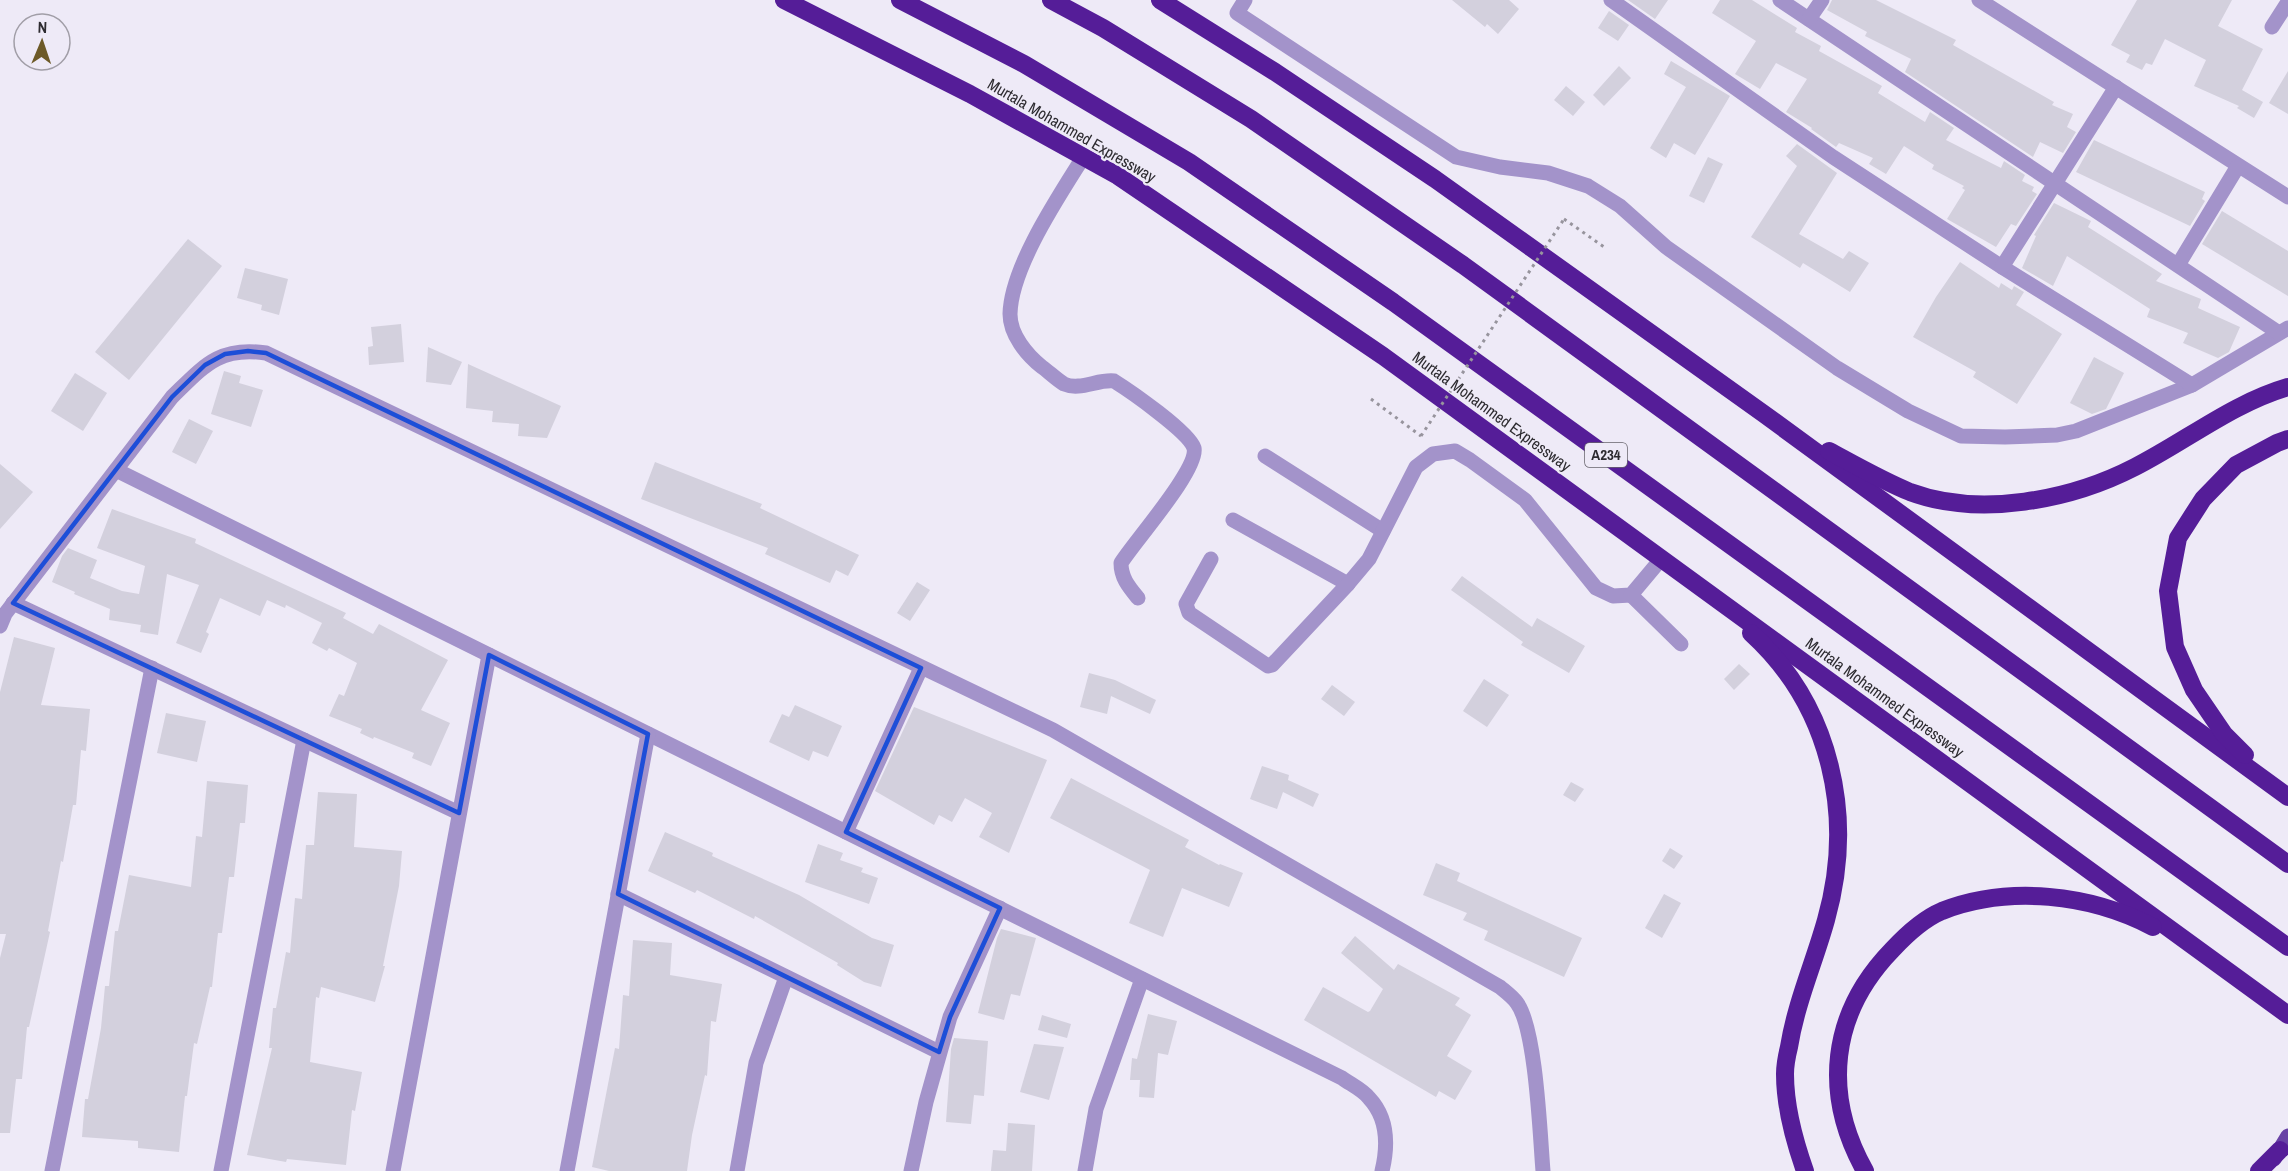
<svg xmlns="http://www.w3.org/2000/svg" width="2288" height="1171" font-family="'Archivo Narrow',sans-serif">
<rect width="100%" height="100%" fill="#eeeaf7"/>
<!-- building -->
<g fill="#d3d0dd">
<path d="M 1452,0 L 1509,0 L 1519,9 L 1498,34 L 1487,24 L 1485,27 Z"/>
<path d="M 1628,0 L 1668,0 L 1655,19 Z"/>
<path d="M 1720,0 L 1752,0 L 1797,28 L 1795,32 L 1821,46 L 1819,51 L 1882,86 L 1878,93 L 1925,122 L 1930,112 L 1954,128 L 1946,140 L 2001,168 L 2004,161 L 2025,175 L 2022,181 L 2034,187 L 2032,191 L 2037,194 L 2016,226 L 2011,224 L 1996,247 L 1947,219 L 1965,190 L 1962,188 L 1964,186 L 1932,169 L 1934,165 L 1904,146 L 1886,174 L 1869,164 L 1873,158 L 1839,143 L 1836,147 L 1811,129 L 1812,128 L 1786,112 L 1807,79 L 1776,63 L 1760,89 L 1735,74 L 1756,41 L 1712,13 Z"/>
<path d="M 1832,0 L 1876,0 L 1956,40 L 1953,45 L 2054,102 L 2052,105 L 2073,114 L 2067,127 L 2076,132 L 2063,153 L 2040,142 L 2033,157 L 1905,72 L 1911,59 L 1865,36 L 1867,32 L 1827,10 Z"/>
<path d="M 2137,0 L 2232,0 L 2218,26 L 2263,49 L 2242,90 L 2263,102 L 2254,118 L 2237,108 L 2239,106 L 2194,86 L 2206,60 L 2165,39 L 2152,65 L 2146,63 L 2142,70 L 2126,62 L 2130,55 L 2111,45 Z"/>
<path d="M 1609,11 L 1629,25 L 1618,41 L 1598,28 Z"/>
<path d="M 1671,61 L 1730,96 L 1695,155 L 1674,143 L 1666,158 L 1650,148 L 1686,87 L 1664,74 Z"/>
<path d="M 1619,66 L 1631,78 L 1604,106 L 1593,95 Z"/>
<path d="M 2288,71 L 2288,114 L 2269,103 Z"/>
<path d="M 1566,86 L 1585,102 L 1573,116 L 1554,100 Z"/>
<path d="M 2094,140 L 2205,192 L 2202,199 L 2205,201 L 2190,226 L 2076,172 Z"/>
<path d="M 1797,144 L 1837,173 L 1799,234 L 1843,259 L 1849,251 L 1869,263 L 1850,292 L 1803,263 L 1800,268 L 1751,237 L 1797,166 L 1786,156 Z"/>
<path d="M 1708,157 L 1723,164 L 1704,203 L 1689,196 Z"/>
<path d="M 2054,203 L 2091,221 L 2088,227 L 2162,274 L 2156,281 L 2201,299 L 2198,308 L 2240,327 L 2229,352 L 2218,358 L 2183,343 L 2188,333 L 2147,317 L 2150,309 L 2067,256 L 2053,286 L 2022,268 L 2036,236 L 2034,235 Z"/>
<path d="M 2222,211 L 2288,251 L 2288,296 L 2202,244 Z"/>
<path d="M 188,239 L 222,266 L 129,380 L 95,352 Z"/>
<path d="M 1960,262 L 1999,288 L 2001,283 L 2012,290 L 2014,286 L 2024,292 L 2016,305 L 2062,334 L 2017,404 L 1973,377 L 1976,372 L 1913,337 L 1936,297 Z"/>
<path d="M 245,268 L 288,279 L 279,315 L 261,310 L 262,305 L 237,298 Z"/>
<path d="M 401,324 L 404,362 L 369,365 L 368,347 L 373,346 L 371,327 Z"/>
<path d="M 428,347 L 462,362 L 451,385 L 426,382 Z"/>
<path d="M 2094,357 L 2124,373 L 2106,409 L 2092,414 L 2070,403 Z"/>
<path d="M 468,364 L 561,406 L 547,438 L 518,436 L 519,424 L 492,422 L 493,411 L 466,408 Z"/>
<path d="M 224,371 L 241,376 L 239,383 L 263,390 L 251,427 L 211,414 Z"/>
<path d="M 75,373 L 107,393 L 83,431 L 51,411 Z"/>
<path d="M 189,419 L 213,431 L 196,464 L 172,452 Z"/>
<path d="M 655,462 L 762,504 L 760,508 L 859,555 L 848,576 L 836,570 L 830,583 L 765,554 L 768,548 L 641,499 Z"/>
<path d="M 0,464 L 33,492 L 0,529 Z"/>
<path d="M 112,509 L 196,539 L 195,543 L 346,613 L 343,618 L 373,634 L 379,624 L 448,660 L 421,710 L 450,723 L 431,766 L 412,758 L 414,753 L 374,737 L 373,739 L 360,733 L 362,729 L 329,716 L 339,694 L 344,696 L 357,663 L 329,648 L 327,651 L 312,643 L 322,623 L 286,605 L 285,608 L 267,600 L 260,616 L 220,598 L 206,632 L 209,634 L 201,653 L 176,643 L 199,585 L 167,574 L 158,635 L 140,632 L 141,625 L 109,620 L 110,609 L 74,594 L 75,592 L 52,582 L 62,556 L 68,548 L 97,560 L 90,578 L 122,591 L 139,594 L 145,566 L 97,548 Z"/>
<path d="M 1462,576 L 1532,627 L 1537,618 L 1585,646 L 1569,673 L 1521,645 L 1523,642 L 1451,590 Z"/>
<path d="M 917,582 L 930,590 L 910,621 L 897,613 Z"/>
<path d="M 14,637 L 55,648 L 41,705 L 90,709 L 86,751 L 81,750 L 76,805 L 73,805 L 63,862 L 61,861 L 48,931 L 50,932 L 29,1027 L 27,1027 L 22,1079 L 16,1079 L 10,1133 L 0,1133 L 0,958 L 6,934 L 0,934 L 0,692 Z"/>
<path d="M 1739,664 L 1750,674 L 1734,690 L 1724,679 Z"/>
<path d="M 1089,673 L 1115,680 L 1156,700 L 1150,714 L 1111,696 L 1107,714 L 1080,707 Z"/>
<path d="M 1484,679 L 1509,695 L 1487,727 L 1463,711 Z"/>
<path d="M 1332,685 L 1355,702 L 1344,716 L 1321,699 Z"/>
<path d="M 795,705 L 842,726 L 828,757 L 813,751 L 809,761 L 769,742 L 782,714 L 789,717 Z"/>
<path d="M 914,707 L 1047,760 L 1009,853 L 979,837 L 992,813 L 965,798 L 952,822 L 939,815 L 934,825 L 875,791 Z"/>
<path d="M 166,713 L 206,721 L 197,762 L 157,753 Z"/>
<path d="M 1262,766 L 1289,775 L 1288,780 L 1319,794 L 1313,807 L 1283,792 L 1277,809 L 1250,799 Z"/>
<path d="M 1071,778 L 1189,840 L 1185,847 L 1219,865 L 1220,864 L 1243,873 L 1229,907 L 1182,888 L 1163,937 L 1129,923 L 1150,870 L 1050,818 Z"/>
<path d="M 207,781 L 248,785 L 245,823 L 240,823 L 234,877 L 229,877 L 222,933 L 218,933 L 212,987 L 210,987 L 197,1044 L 194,1043 L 187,1096 L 185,1096 L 179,1152 L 138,1148 L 138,1141 L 82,1137 L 85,1099 L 88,1099 L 101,1028 L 105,986 L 109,986 L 115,931 L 118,931 L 129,875 L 191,887 L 196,836 L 202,837 Z"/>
<path d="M 1571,782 L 1584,789 L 1575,802 L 1563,795 Z"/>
<path d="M 318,792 L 357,794 L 354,847 L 402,851 L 399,886 L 383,966 L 385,966 L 375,1002 L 321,987 L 319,998 L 316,997 L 310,1062 L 362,1072 L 355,1111 L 352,1110 L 346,1165 L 287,1159 L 286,1162 L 247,1155 L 272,1048 L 269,1048 L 273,1008 L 276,1008 L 286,952 L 290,953 L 295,898 L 302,899 L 306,845 L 314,845 Z"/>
<path d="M 665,832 L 713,853 L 712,856 L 799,895 L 872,938 L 894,945 L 881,987 L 864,982 L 837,965 L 838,963 L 755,916 L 754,919 L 697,890 L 695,893 L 648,871 Z"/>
<path d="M 818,844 L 843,853 L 840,860 L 863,868 L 861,872 L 878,878 L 869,904 L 805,882 Z"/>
<path d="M 1670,848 L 1683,856 L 1674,869 L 1662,861 Z"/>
<path d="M 1436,863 L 1460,873 L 1457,881 L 1582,938 L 1564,977 L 1484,940 L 1488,931 L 1463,920 L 1467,913 L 1423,895 Z"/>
<path d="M 1664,894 L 1681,903 L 1662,938 L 1645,928 Z"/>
<path d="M 1001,929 L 1036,938 L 1020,996 L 1011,994 L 1004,1020 L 978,1013 L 997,938 Z"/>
<path d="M 1355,936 L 1394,970 L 1398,964 L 1460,998 L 1455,1005 L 1471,1015 L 1447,1056 L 1472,1071 L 1455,1100 L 1439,1091 L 1436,1097 L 1304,1020 L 1323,987 L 1368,1012 L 1370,1011 L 1383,989 L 1341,953 Z"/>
<path d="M 633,940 L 672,943 L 670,975 L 722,984 L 716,1022 L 711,1021 L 707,1076 L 705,1075 L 692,1135 L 687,1171 L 609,1171 L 592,1167 L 615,1048 L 619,1049 L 623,995 L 629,996 Z"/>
<path d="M 1148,1014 L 1177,1021 L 1168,1055 L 1158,1053 L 1154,1098 L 1139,1097 L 1140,1080 L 1130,1080 L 1132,1058 L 1137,1059 Z"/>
<path d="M 1042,1015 L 1071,1024 L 1067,1038 L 1038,1030 Z"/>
<path d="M 954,1038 L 988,1041 L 984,1096 L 974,1095 L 971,1124 L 946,1122 L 951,1049 Z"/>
<path d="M 1034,1044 L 1064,1047 L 1049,1100 L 1020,1092 Z"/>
<path d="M 1008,1123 L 1035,1125 L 1032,1171 L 991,1171 L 993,1150 L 1006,1151 Z"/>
</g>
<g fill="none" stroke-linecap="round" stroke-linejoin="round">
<!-- path -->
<g stroke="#97949d" stroke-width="3" stroke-dasharray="3 4.5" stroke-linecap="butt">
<path d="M 1564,219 L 1607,249"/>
<path d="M 1371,399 L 1421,436"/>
</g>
<!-- minor -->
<g stroke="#a393ca" stroke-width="15">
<path d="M 1245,0 L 1237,13 L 1456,157 L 1500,167 L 1548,173 L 1588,186 L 1620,206 L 1666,247 L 1837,368 L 1908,411 L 1961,436 L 2005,437 L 2057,435 L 2076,431 L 2192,385 L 2288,328"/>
<path d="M 1611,0 L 1833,157 L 2002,267 L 2192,385"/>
<path d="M 1780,0 L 2279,333"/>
<path d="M 1979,0 L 2288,197"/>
<path d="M 1809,19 L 1822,0"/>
<path d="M 2272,27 L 2288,2"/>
<path d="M 1084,156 C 1059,196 1011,267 1010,314 C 1010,335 1027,355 1042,367 C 1049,372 1057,380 1064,384 C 1080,391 1098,379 1114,381 C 1130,391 1189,432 1194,448 C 1199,469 1134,542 1121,563 C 1121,578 1129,587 1138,598"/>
<path d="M 2178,265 L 2238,166"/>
<path d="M 2002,267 L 2116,87"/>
<path d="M 1265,456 L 1383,531"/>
<path d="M 116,470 L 1342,1078 C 1350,1084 1363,1090 1369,1098 C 1388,1118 1388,1146 1382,1171"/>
<path d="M 1233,520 L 1348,584"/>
<path d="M 1211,559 L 1186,604 L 1189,613 L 1268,666 L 1272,665 L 1348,584 L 1369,559 L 1416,467 L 1433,454 L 1455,451 L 1470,460 L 1525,500 L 1596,588 L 1613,596 L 1631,595 L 1662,558"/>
<path d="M 1631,595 L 1681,644"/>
<path d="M 13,603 L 459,813"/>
<path d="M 0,626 L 5,614 L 172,397 C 204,366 219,346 266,353 L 1053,730 L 1500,987 C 1506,992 1513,997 1517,1003 C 1536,1029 1540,1135 1543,1171"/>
<path d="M 846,832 L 921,668"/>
<path d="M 618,894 L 939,1052"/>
<path d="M 52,1171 L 152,668"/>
<path d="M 221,1171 L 304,740"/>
<path d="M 393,1171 L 489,655"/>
<path d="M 567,1171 L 648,734"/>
<path d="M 737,1171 L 756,1063 L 786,977"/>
<path d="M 911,1171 L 926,1102 L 950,1017 L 1000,908"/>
<path d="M 1085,1171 L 1096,1109 L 1142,979"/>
</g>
<!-- major -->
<path stroke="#6942a6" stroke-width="15" d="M 2274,1159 L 2288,1136"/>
<!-- highway -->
<g stroke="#551d98" stroke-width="18">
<path d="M 784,0 L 970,94 L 1118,176 L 1383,356 L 2288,1015"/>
<path d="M 900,0 L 1024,64 L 1189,162 L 1393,302 L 2288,947"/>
<path d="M 1051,0 L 1103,28 L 1251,119 L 1463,265 L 2288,864"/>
<path d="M 1160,0 L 1275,72 L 1435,179 L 1764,414 L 2288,797"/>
<path d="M 1829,451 C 1855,465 1883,481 1910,492 C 1980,518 2071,500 2135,467 C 2186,441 2233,403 2288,387"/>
<path d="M 1751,633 C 1832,707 1855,817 1826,920 C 1814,963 1796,1003 1789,1047 C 1787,1055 1785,1065 1785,1074 C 1785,1107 1794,1140 1805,1171"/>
<path d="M 2245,755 L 2224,734 L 2194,690 L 2175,647 L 2168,591 L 2178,538 L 2203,499 L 2236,465 L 2277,443 L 2288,439"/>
<path d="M 1865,1171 C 1822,1094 1830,1014 1892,950 C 1905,936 1923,919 1942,911 C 2009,885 2090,894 2153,927"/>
<path d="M 2259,1171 L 2280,1150"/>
</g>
<!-- path-bridge -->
<path stroke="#97949d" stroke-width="3" stroke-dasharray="3 4.5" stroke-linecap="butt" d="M 1421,436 L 1564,219"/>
</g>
<!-- marked area -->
<path fill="none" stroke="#1d4ed8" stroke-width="4.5" stroke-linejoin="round" d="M 248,351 L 266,353 L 921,668 L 846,832 L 1000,908 L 950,1017 L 939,1052 L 618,894 L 648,734 L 489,655 L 459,813 L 13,603 L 172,397 L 205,365 L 225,354 Z"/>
<g text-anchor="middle" stroke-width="4.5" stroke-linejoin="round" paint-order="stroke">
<!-- shield labels -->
<rect fill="#eeeaf7" stroke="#67646c" stroke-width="1.5" x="1585" y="443" width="42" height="24" rx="4.5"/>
<g font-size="15" font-weight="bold" fill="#2d2b30">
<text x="1606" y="460">A234</text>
</g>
<!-- street labels -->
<g font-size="16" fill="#2d2b30" stroke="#eeeaf7">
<text transform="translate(1072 130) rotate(30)" y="6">Murtala Mohammed Expressway</text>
<text transform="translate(1492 411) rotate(36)" y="6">Murtala Mohammed Expressway</text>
<text transform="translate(1885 697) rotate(36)" y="6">Murtala Mohammed Expressway</text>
</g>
</g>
<!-- north arrow -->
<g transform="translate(42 42) rotate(2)"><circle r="28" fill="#eeeaf7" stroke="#a19ea7" stroke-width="1.5"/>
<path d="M0-4.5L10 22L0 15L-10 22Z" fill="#6d5a28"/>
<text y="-9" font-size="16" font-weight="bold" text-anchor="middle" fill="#2d2b30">N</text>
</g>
</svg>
